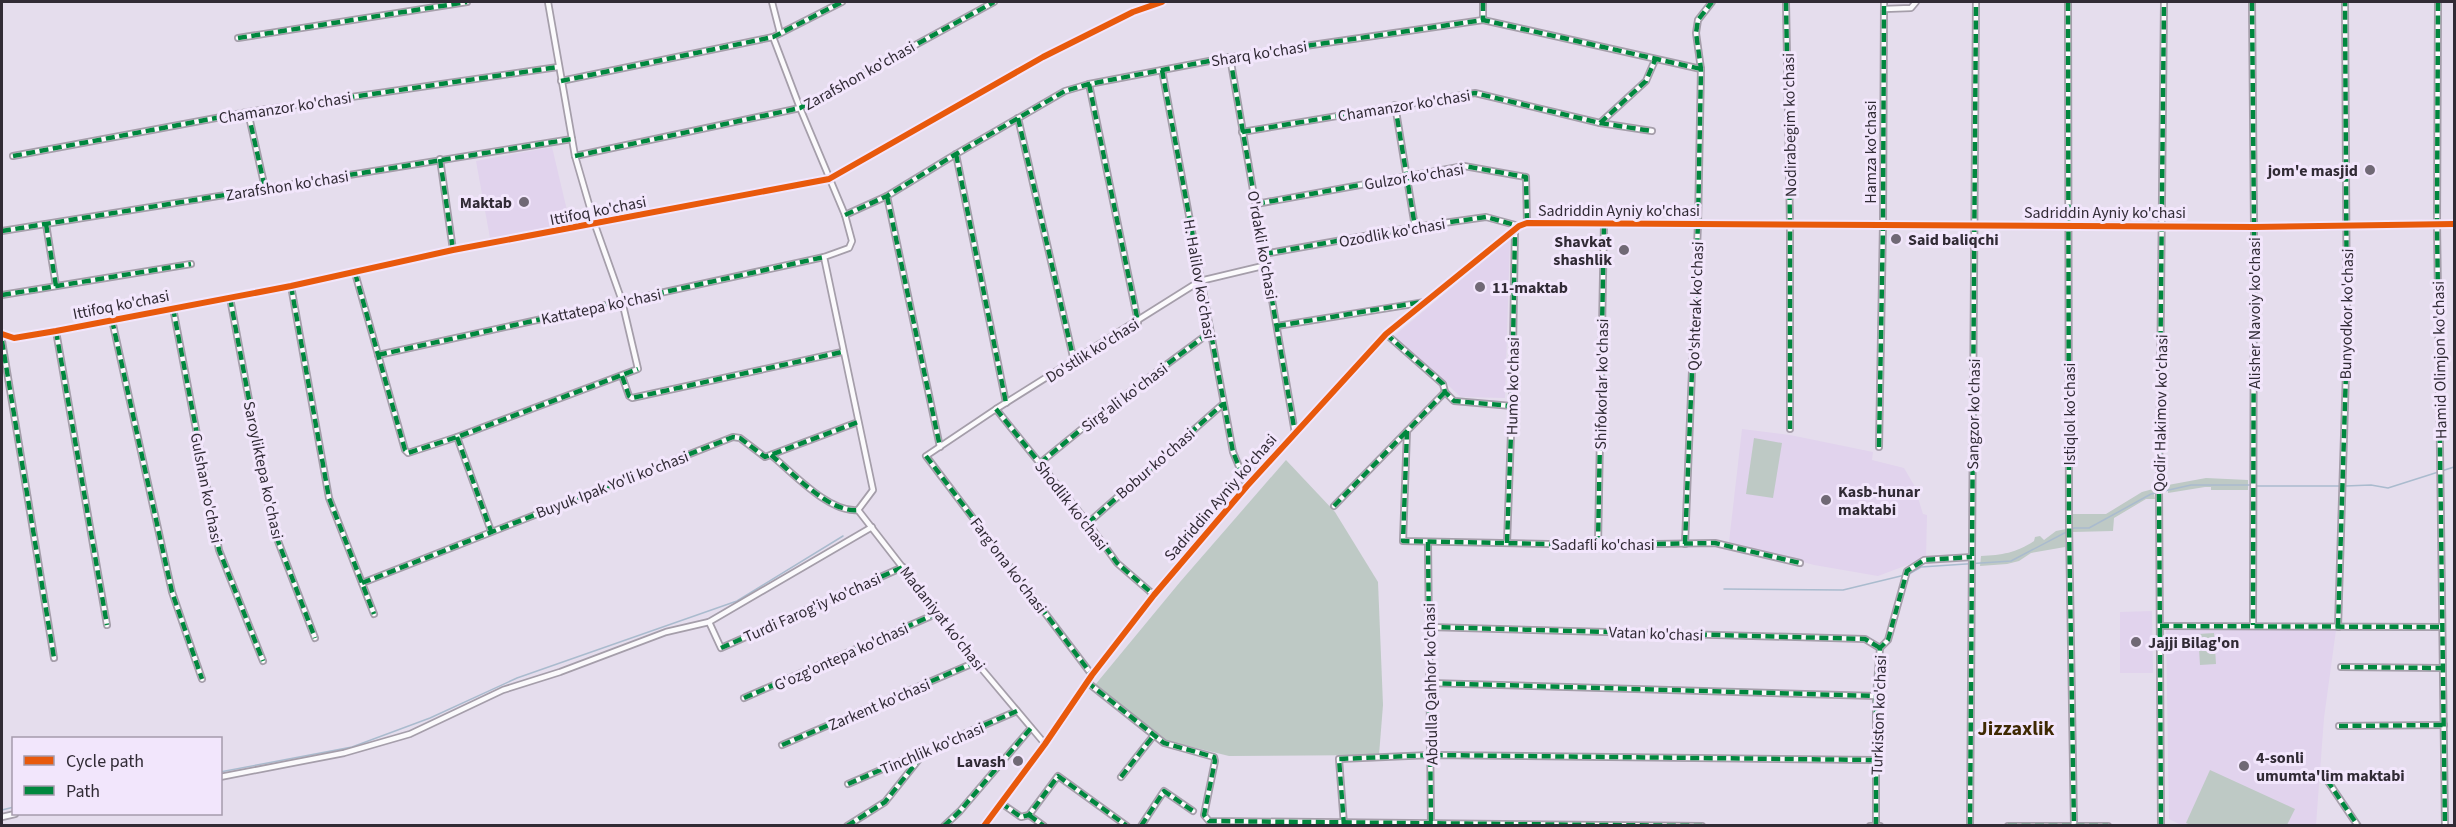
<svg xmlns="http://www.w3.org/2000/svg" width="2456" height="827" font-family="'Source Sans 3',sans-serif">
<rect width="100%" height="100%" fill="#e5dded"/>
<!-- built -->
<g fill="#e1d3ed">
<path d="M 552,147 L 570,223 L 490,238 L 476,161 Z"/>
<path d="M 1510,239 L 1505,398 L 1461,397 L 1394,336 Z"/>
<path d="M 1742,429 L 1790,435 L 1873,452 L 1872,460 L 1904,468 L 1914,485 L 1923,514 L 1927,515 L 1926,558 L 1878,576 L 1814,565 L 1729,542 Z"/>
<path d="M 2152,611 L 2153,673 L 2120,673 L 2120,612 Z"/>
<path d="M 2166,628 L 2336,630 L 2324,718 L 2316,825 L 2183,826 L 2169,819 Z"/>
</g>
<!-- green -->
<g fill="#bec9c5">
<path d="M 1754,438 L 1782,443 L 1773,498 L 1746,494 Z"/>
<path d="M 1286,460 L 1335,512 L 1378,582 L 1383,705 L 1379,755 L 1229,756 L 1164,740 L 1095,685 L 1180,582 Z"/>
<path d="M 2206,478 L 2248,480 L 2248,490 L 2211,490 L 2211,487 L 2205,487 L 2168,493 L 2168,485 Z"/>
<path d="M 2153,489 L 2155,499 L 2146,499 L 2114,518 L 2113,531 L 2073,532 L 2073,514 L 2106,514 L 2142,492 Z"/>
<path d="M 2066,529 L 2065,547 L 2031,553 L 2019,561 L 2007,564 L 1980,566 L 1981,556 C 2002,555 2016,553 2034,541 L 2035,537 L 2040,536 L 2044,540 L 2056,531 Z"/>
<path d="M 2214,633 L 2216,664 L 2200,665 L 2198,634 Z"/>
<path d="M 2210,770 L 2295,809 L 2287,825 L 2193,826 L 2186,823 Z"/>
</g>
<g fill="none" stroke-linecap="round" stroke-linejoin="round">
<!-- stream -->
<g stroke="#aabbce" stroke-width="1.5">
<path d="M 2255,486 L 2340,486"/>
<path d="M 2345,486 L 2371,485 L 2388,488 L 2454,467"/>
<path d="M 1909,574 L 1921,567 L 2011,561 L 2074,528 L 2089,528 L 2151,494 L 2191,485 L 2250,485"/>
<path d="M 1724,589 L 1843,590 L 1905,575"/>
<path d="M 220,772 L 352,747 L 430,718 L 517,678 L 737,601 L 843,536"/>
<path d="M 2,810 L 14,807"/>
</g>
<defs>
<g id="minor">
<path d="M 772,2 L 780,33"/>
<path d="M 1483,2 L 1483,20"/>
<path d="M 1786,2 L 1790,224 L 1790,429"/>
<path d="M 2068,2 L 2069,525 L 2074,826"/>
<path d="M 2252,2 L 2254,227 L 2253,625"/>
<path d="M 2438,2 L 2437,224 L 2445,826"/>
<path d="M 1884,9 L 1911,8 L 1916,2"/>
<path d="M 773,37 L 800,108 L 845,215 L 852,241 L 849,248 L 824,257 L 873,490 L 858,510 L 976,662 L 1045,744"/>
<path d="M 238,38 L 467,2"/>
<path d="M 1230,57 L 1295,433"/>
<path d="M 1162,70 L 1233,452 L 1247,486"/>
<path d="M 561,81 L 773,37 L 842,2"/>
<path d="M 1089,84 L 1138,322"/>
<path d="M 1395,105 L 1415,227"/>
<path d="M 248,112 L 265,188"/>
<path d="M 1018,118 L 1074,361"/>
<path d="M 1600,123 L 1652,131"/>
<path d="M 1242,132 L 1475,93 L 1600,123 L 1646,81 L 1655,60"/>
<path d="M 956,154 L 1006,403"/>
<path d="M 13,156 L 248,112 L 558,67"/>
<path d="M 575,156 L 800,108 L 994,2"/>
<path d="M 440,159 L 453,250"/>
<path d="M 887,196 L 940,447"/>
<path d="M 1256,204 L 1464,166 L 1526,177 L 1527,223"/>
<path d="M 845,215 L 887,196 L 956,154 L 1065,91 L 1089,84 L 1230,57 L 1483,20 L 1701,69"/>
<path d="M 46,224 L 56,286"/>
<path d="M 2,231 L 572,139"/>
<path d="M 1264,254 L 1415,227 L 1486,217 L 1519,226"/>
<path d="M 355,273 L 405,450 L 408,453 L 457,437 L 638,369 L 622,301 L 595,225 L 575,156 L 548,2"/>
<path d="M 291,286 L 329,498 L 374,614"/>
<path d="M 2,295 L 191,264"/>
<path d="M 230,298 L 273,528 L 315,638"/>
<path d="M 173,308 L 219,550 L 263,661"/>
<path d="M 112,320 L 172,592 L 202,679"/>
<path d="M 1277,326 L 1425,302"/>
<path d="M 56,331 L 107,625"/>
<path d="M 2,334 L 14,338 L 56,331 L 291,286 L 453,250 L 829,179 L 1043,57 L 1133,12 L 1162,2"/>
<path d="M 1386,334 L 1443,384 L 1445,392 L 1454,401 L 1512,406"/>
<path d="M 2,341 L 54,658"/>
<path d="M 378,355 L 824,257"/>
<path d="M 622,376 L 629,396 L 632,398 L 842,352"/>
<path d="M 1445,392 L 1407,431 L 1403,541 L 1598,545 L 1715,543 L 1800,563"/>
<path d="M 996,409 L 1088,523 L 1117,563 L 1154,595"/>
<path d="M 457,437 L 491,531"/>
<path d="M 1879,447 L 1883,224 L 1884,2"/>
<path d="M 771,455 C 793,473 829,513 858,510"/>
<path d="M 1040,463 L 1100,414 L 1209,333"/>
<path d="M 1334,506 L 1407,431"/>
<path d="M 1088,523 L 1223,404"/>
<path d="M 872,527 L 709,622 L 721,648 L 903,567"/>
<path d="M 1428,542 L 1431,826"/>
<path d="M 1507,543 L 1512,406 L 1515,228"/>
<path d="M 1685,544 L 1698,223 L 1701,69 L 1696,33 L 1698,20 L 1712,2"/>
<path d="M 1598,545 L 1604,223"/>
<path d="M 362,583 L 733,437 L 740,438 L 765,457 L 858,422"/>
<path d="M 2160,626 L 2442,627"/>
<path d="M 1428,627 L 1865,639 L 1880,648"/>
<path d="M 2338,627 L 2347,340 L 2345,2"/>
<path d="M 2341,667 L 2442,668"/>
<path d="M 1092,675 L 926,456 L 996,409 L 1200,281 L 1267,265"/>
<path d="M 1087,682 L 1164,743 L 1214,757 L 1215,761 L 1204,815 L 1209,821 L 1702,826"/>
<path d="M 1429,683 L 1876,696"/>
<path d="M 744,698 L 938,613"/>
<path d="M 2339,726 L 2444,725"/>
<path d="M 782,745 L 976,662"/>
<path d="M 220,777 L 344,753 L 410,734 L 503,690 L 560,672 L 666,632 L 709,622"/>
<path d="M 1121,777 L 1154,735"/>
<path d="M 2327,780 L 2358,826"/>
<path d="M 848,784 L 1017,711"/>
<path d="M 1001,803 L 1021,817 L 1029,815 L 1058,776 L 1127,826"/>
<path d="M 1029,815 L 1044,826"/>
<path d="M 2,817 L 15,814"/>
<path d="M 1344,825 L 1339,759 L 1431,755 L 1876,760"/>
<path d="M 847,826 L 885,802 L 924,753"/>
<path d="M 944,826 L 960,811 L 1031,728"/>
<path d="M 1141,826 L 1164,791 L 1193,811"/>
<path d="M 1870,826 L 1880,826"/>
<path d="M 1876,826 L 1876,696 L 1880,648 L 1888,640 L 1907,571 L 1924,560 L 1972,557"/>
<path d="M 1970,826 L 1976,2"/>
<path d="M 2008,826 L 2108,826"/>
<path d="M 2161,826 L 2159,488 L 2164,2"/>
</g>
<path id="tertiary" d="M 984,826 L 1045,744 L 1092,675 L 1154,595 L 1247,486 L 1386,334 L 1519,226 L 1527,223 L 2254,227 L 2454,224"/>
</defs>
<!-- minor casing -->
<use href="#minor" stroke="#a59eaa" stroke-width="8"/>
<!-- tertiary casing -->
<use href="#tertiary" stroke="#a59eaa" stroke-width="9"/>
<!-- minor -->
<use href="#minor" stroke="#fbfafc" stroke-width="4.5"/>
<!-- tertiary -->
<use href="#tertiary" stroke="#fbfafc" stroke-width="6"/>
<!-- quiet -->
<g stroke="#00873e" stroke-width="4.5" stroke-dasharray="9 4.5" stroke-linecap="butt">
<path d="M 1483,2 L 1483,20"/>
<path d="M 1786,2 L 1790,224 L 1790,429"/>
<path d="M 2068,2 L 2069,525 L 2074,826"/>
<path d="M 2252,2 L 2254,227 L 2253,625"/>
<path d="M 2438,2 L 2437,224 L 2445,826"/>
<path d="M 238,38 L 467,2"/>
<path d="M 1230,57 L 1295,433"/>
<path d="M 1162,70 L 1233,452 L 1247,486"/>
<path d="M 561,81 L 773,37 L 842,2"/>
<path d="M 1089,84 L 1138,322"/>
<path d="M 1395,105 L 1415,227"/>
<path d="M 248,112 L 265,188"/>
<path d="M 1018,118 L 1074,361"/>
<path d="M 1600,123 L 1652,131"/>
<path d="M 1242,132 L 1475,93 L 1600,123 L 1646,81 L 1655,60"/>
<path d="M 956,154 L 1006,403"/>
<path d="M 13,156 L 248,112 L 558,67"/>
<path d="M 575,156 L 800,108 L 994,2"/>
<path d="M 440,159 L 453,250"/>
<path d="M 887,196 L 940,447"/>
<path d="M 1256,204 L 1464,166 L 1526,177 L 1527,223"/>
<path d="M 845,215 L 887,196 L 956,154 L 1065,91 L 1089,84 L 1230,57 L 1483,20 L 1701,69"/>
<path d="M 46,224 L 56,286"/>
<path d="M 2,231 L 572,139"/>
<path d="M 1264,254 L 1415,227 L 1486,217 L 1519,226"/>
<path d="M 355,273 L 405,450 L 408,453 L 457,437 L 638,369"/>
<path d="M 291,286 L 329,498 L 374,614"/>
<path d="M 2,295 L 191,264"/>
<path d="M 230,298 L 273,528 L 315,638"/>
<path d="M 173,308 L 219,550 L 263,661"/>
<path d="M 112,320 L 172,592 L 202,679"/>
<path d="M 1277,326 L 1422,302"/>
<path d="M 56,331 L 107,625"/>
<path d="M 1386,334 L 1443,384 L 1445,392 L 1454,401 L 1512,406"/>
<path d="M 2,341 L 54,658"/>
<path d="M 378,355 L 824,257"/>
<path d="M 622,376 L 629,396 L 632,398 L 842,352"/>
<path d="M 1445,392 L 1407,431 L 1403,541 L 1598,545 L 1715,543 L 1800,563"/>
<path d="M 996,409 L 1088,523 L 1117,563 L 1154,595"/>
<path d="M 457,437 L 491,531"/>
<path d="M 1879,447 L 1883,224 L 1884,2"/>
<path d="M 771,455 C 793,473 829,513 858,510"/>
<path d="M 926,456 L 1092,675"/>
<path d="M 1040,463 L 1100,414 L 1209,333"/>
<path d="M 1334,506 L 1407,431"/>
<path d="M 1088,523 L 1223,404"/>
<path d="M 1428,542 L 1431,826"/>
<path d="M 1507,543 L 1512,406 L 1515,228"/>
<path d="M 1685,544 L 1698,223 L 1701,69 L 1696,33 L 1698,20 L 1712,2"/>
<path d="M 1598,545 L 1604,223"/>
<path d="M 362,583 L 733,437 L 740,438 L 765,457 L 858,422"/>
<path d="M 2160,626 L 2442,627"/>
<path d="M 1428,627 L 1865,639 L 1880,648"/>
<path d="M 2338,627 L 2347,340 L 2345,2"/>
<path d="M 721,648 L 903,567"/>
<path d="M 2341,667 L 2442,668"/>
<path d="M 1087,682 L 1164,743 L 1214,757 L 1215,761 L 1204,815 L 1209,821 L 1702,826"/>
<path d="M 1429,683 L 1876,696"/>
<path d="M 744,698 L 938,613"/>
<path d="M 2339,726 L 2444,725"/>
<path d="M 782,745 L 976,662"/>
<path d="M 1121,777 L 1154,735"/>
<path d="M 2327,780 L 2358,826"/>
<path d="M 848,784 L 1017,711"/>
<path d="M 1001,803 L 1021,817 L 1029,815 L 1058,776 L 1127,826"/>
<path d="M 1029,815 L 1044,826"/>
<path d="M 847,826 L 885,802 L 924,753"/>
<path d="M 944,826 L 960,811 L 1031,728"/>
<path d="M 1141,826 L 1164,791 L 1193,811"/>
<path d="M 1344,826 L 1339,759 L 1431,755 L 1876,760"/>
<path d="M 1876,826 L 1876,696 L 1880,648 L 1888,640 L 1907,571 L 1924,560 L 1972,557"/>
<path d="M 1970,826 L 1976,2"/>
<path d="M 2008,826 L 2108,826"/>
<path d="M 2161,826 L 2159,488 L 2164,2"/>
</g>
<defs>
<g id="cycleway">
<path d="M 2,334 L 14,338 L 56,331 L 291,286 L 453,250 L 829,179 L 1043,57 L 1133,12 L 1162,2"/>
<path d="M 984,826 L 1045,744 L 1092,675 L 1154,595 L 1247,486 L 1386,334 L 1519,226 L 1527,223 L 2254,227 L 2454,224"/>
</g>
</defs>
<!-- cycleway casing -->
<use href="#cycleway" stroke="#f2e6fc" stroke-width="10"/>
<!-- cycleway -->
<use href="#cycleway" stroke="#e8590c" stroke-width="6"/>
</g>
<!-- markers -->
<g fill="#706975" stroke="#f2e6fc" stroke-width="2">
<circle cx="2370" cy="170" r="6"/>
<circle cx="524" cy="202" r="6"/>
<circle cx="1896" cy="239" r="6"/>
<circle cx="1624" cy="250" r="6"/>
<circle cx="1480" cy="287" r="6"/>
<circle cx="1826" cy="500" r="6"/>
<circle cx="2136" cy="642" r="6"/>
<circle cx="1018" cy="761" r="6"/>
<circle cx="2244" cy="766" r="6"/>
</g>
<g text-anchor="middle" stroke-width="6" stroke-linejoin="round" paint-order="stroke">
<!-- street labels -->
<g font-size="16" fill="#312b35" stroke="#f2e6fc">
<text transform="translate(1259 53) rotate(-9)" y="6">Sharq ko'chasi</text>
<text transform="translate(859 75) rotate(-29)" y="6">Zarafshon ko'chasi</text>
<text transform="translate(1404 105) rotate(-9)" y="6">Chamanzor ko'chasi</text>
<text transform="translate(285 107) rotate(-9)" y="6">Chamanzor ko'chasi</text>
<text transform="translate(1789 125) rotate(-91)" y="6">Nodirabegim ko'chasi</text>
<text transform="translate(1870 152) rotate(-90)" y="6">Hamza ko'chasi</text>
<text transform="translate(1414 176) rotate(-9)" y="6">Gulzor ko'chasi</text>
<text transform="translate(287 185) rotate(-9)" y="6">Zarafshon ko'chasi</text>
<text transform="translate(598 210) rotate(-11)" y="6">Ittifoq ko'chasi</text>
<text x="1619" y="216">Sadriddin Ayniy ko'chasi</text>
<text x="2105" y="218">Sadriddin Ayniy ko'chasi</text>
<text transform="translate(1392 232) rotate(-10)" y="6">Ozodlik ko'chasi</text>
<text transform="translate(1263 245) rotate(80)" y="6">O'rdakli ko'chasi</text>
<text transform="translate(1200 279) rotate(80)" y="6">H. Halilov ko'chasi</text>
<text transform="translate(121 304) rotate(-11)" y="6">Ittifoq ko'chasi</text>
<text transform="translate(601 306) rotate(-12)" y="6">Kattatepa ko'chasi</text>
<text transform="translate(1695 306) rotate(-88)" y="6">Qo'shterak ko'chasi</text>
<text transform="translate(2254 313) rotate(-90)" y="6">Alisher Navoiy ko'chasi</text>
<text transform="translate(2346 314) rotate(-89)" y="6">Bunyodkor ko'chasi</text>
<text transform="translate(1092 350) rotate(-32)" y="6">Do'stlik ko'chasi</text>
<text transform="translate(2439 360) rotate(-91)" y="6">Hamid Olimjon ko'chasi</text>
<text transform="translate(1601 384) rotate(-89)" y="6">Shifokorlar ko'chasi</text>
<text transform="translate(1512 386) rotate(-89)" y="6">Humo ko'chasi</text>
<text transform="translate(1124 397) rotate(-37)" y="6">Sirg'ali ko'chasi</text>
<text transform="translate(2160 413) rotate(-89)" y="6">Qodir Hakimov ko'chasi</text>
<text transform="translate(1973 414) rotate(-89)" y="6">Sangzor ko'chasi</text>
<text transform="translate(2069 414) rotate(-90)" y="6">Istiqlol ko'chasi</text>
<text transform="translate(1155 463) rotate(-41)" y="6">Bobur ko'chasi</text>
<text transform="translate(264 470) rotate(78)" y="6">Saroyliktepa ko'chasi</text>
<text transform="translate(612 484) rotate(-21)" y="6">Buyuk Ipak Yo'li ko'chasi</text>
<text transform="translate(207 488) rotate(79)" y="6">Gulshan ko'chasi</text>
<text transform="translate(1220 497) rotate(-49)" y="6">Sadriddin Ayniy ko'chasi</text>
<text transform="translate(1072 505) rotate(52)" y="6">Shodlik ko'chasi</text>
<text x="1603" y="550">Sadafli ko'chasi</text>
<text transform="translate(1009 565) rotate(53)" y="6">Farg'ona ko'chasi</text>
<text transform="translate(812 607) rotate(-24)" y="6">Turdi Farog'iy ko'chasi</text>
<text transform="translate(943 618) rotate(52)" y="6">Madaniyat ko'chasi</text>
<text transform="translate(1656 633) rotate(2)" y="6">Vatan ko'chasi</text>
<text transform="translate(841 656) rotate(-24)" y="6">G'ozg'ontepa ko'chasi</text>
<text transform="translate(1430 684) rotate(-91)" y="6">Abdulla Qahhor ko'chasi</text>
<text transform="translate(879 704) rotate(-23)" y="6">Zarkent ko'chasi</text>
<text transform="translate(1878 715) rotate(-88)" y="6">Turkiston ko'chasi</text>
<text transform="translate(932 748) rotate(-23)" y="6">Tinchlik ko'chasi</text>
</g>
<!-- poi labels -->
<g font-size="16" font-weight="bold" fill="#312b35" stroke="#f2e6fc" text-anchor="start">
<text x="2358" y="176" text-anchor="end">jom'e masjid</text>
<text x="512" y="208" text-anchor="end">Maktab</text>
<text x="1908" y="245">Said baliqchi</text>
<text x="1612" y="247" text-anchor="end">Shavkat<tspan x="1612" dy="18">shashlik</tspan></text>
<text x="1492" y="293">11-maktab</text>
<text x="1838" y="497">Kasb-hunar<tspan x="1838" dy="18">maktabi</tspan></text>
<text x="2148" y="648">Jajji Bilag'on</text>
<text x="2256" y="763">4-sonli<tspan x="2256" dy="18">umumta'lim maktabi</tspan></text>
<text x="1006" y="767" text-anchor="end">Lavash</text>
</g>
<!-- quarter labels -->
<g font-size="20" font-weight="bold" fill="#3f2903" stroke="#f2e6fc">
<text x="2016" y="735">Jizzaxlik</text>
</g>
</g>
<!-- border -->
<rect width="2456" height="827" fill="none" stroke="#312b35" stroke-width="6"/>
<!-- legend -->
<rect x="12" y="737" width="210" height="78" fill="#f2e6fc" stroke="#a59bac" stroke-width="1.5"/>
<rect x="24" y="756" width="30" height="9" fill="#e8590c" stroke="#a59bac" stroke-width="1.5"/>
<text x="66" y="767" font-size="18" fill="#312b35">Cycle path</text>
<rect x="24" y="786" width="30" height="9" fill="#00873e" stroke="#a59bac" stroke-width="1.5"/>
<text x="66" y="797" font-size="18" fill="#312b35">Path</text>
</svg>
